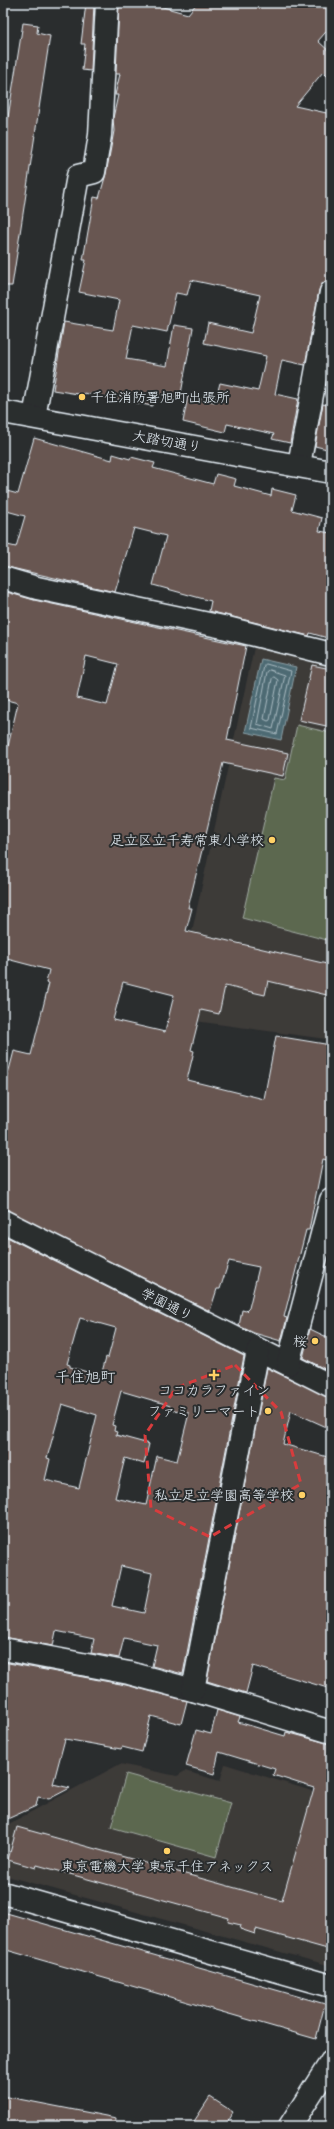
<svg xmlns="http://www.w3.org/2000/svg" width="334" height="2129" font-family="'Indie Flower','Klee One',sans-serif">
<rect width="100%" height="100%" fill="#2a2d2e"/>
<filter id="ink" filterUnits="userSpaceOnUse"><feTurbulence type="fractalNoise" baseFrequency=".025" numOctaves="2"/><feDisplacementMap in="SourceGraphic" scale="8" xChannelSelector="R" yChannelSelector="G"/><feConvolveMatrix kernelMatrix="1 2 1 2 8 2 1 2 1" color-interpolation-filters="sRGB"/></filter>
<g filter="url(#ink)">
<!-- built -->
<g fill="#3d3a38">
<path d="M 255,643 L 331,661 L 331,1036 L 326,1039 L 173,1018 Z"/>
<path d="M 120,1764 L 177,1776 L 185,1771 L 220,1781 L 225,1764 L 331,1797 L 331,1966 L 3,1875 L 3,1827 Z"/>
</g>
<!-- green -->
<g fill="#5c674f" stroke="#a2aca4">
<path d="M 297,725 L 331,733 L 331,941 L 242,918 L 274,778 L 285,780 Z"/>
<path d="M 126,1774 L 231,1803 L 216,1857 L 111,1827 Z"/>
</g>
<!-- water -->
<path fill="#4e6b73" stroke="#8ca1a8" d="M 261,659 L 296,667 L 281,740 L 245,732 Z"/>
<g fill="none" stroke-linecap="round" stroke-linejoin="round">
<!-- shore -->
<g stroke="#aabbc3" stroke-width="1">
<path d="M 266,664 L 291,671 L 277,734 L 251,728 L 264,666 Z"/>
<path d="M 270,670 L 285,675 L 273,729 L 257,724 L 267,672 Z"/>
<path d="M 274,677 L 278,680 L 270,720 L 268,721 L 264,719 L 272,679 Z"/>
</g>
</g>
<!-- building -->
<g fill="#685751" stroke="#e8f1f8" fill-rule="evenodd">
<path d="M 86,3 L 94,3 L 91,71 L 82,70 L 85,44 L 81,44 Z"/>
<path d="M 119,3 L 152,6 L 152,4 L 188,14 L 197,3 L 331,3 L 331,26 L 318,41 L 331,53 L 331,80 L 323,72 L 295,106 L 331,114 L 331,262 L 327,280 L 322,284 L 319,290 L 305,365 L 282,360 L 275,394 L 298,399 L 290,443 L 272,439 L 274,434 L 227,424 L 225,432 L 183,422 L 188,396 L 215,402 L 220,383 L 258,391 L 266,356 L 204,343 L 208,323 L 251,333 L 260,295 L 191,280 L 187,295 L 176,293 L 167,332 L 133,325 L 126,359 L 167,366 L 174,325 L 193,328 L 180,399 L 154,394 L 152,406 L 84,393 L 84,395 L 53,390 L 64,322 L 113,330 L 119,300 L 79,292 L 86,260 L 83,260 L 94,197 L 99,198 L 106,174 L 114,131 L 113,118 L 118,95 L 115,95 L 120,74 L 116,74 Z"/>
<path d="M 23,23 L 38,25 L 37,33 L 50,36 L 12,286 L 3,286 L 3,129 L 6,130 Z"/>
<path d="M 323,404 L 331,406 L 331,450 L 315,446 Z"/>
<path d="M 34,438 L 112,460 L 113,454 L 130,459 L 131,457 L 155,463 L 153,468 L 213,484 L 216,474 L 236,479 L 234,486 L 271,496 L 272,489 L 296,495 L 292,510 L 322,518 L 319,531 L 331,533 L 331,639 L 310,633 L 309,636 L 209,611 L 211,601 L 153,585 L 166,536 L 134,528 L 115,592 L 3,566 L 3,544 L 16,547 L 25,516 L 3,510 L 3,490 L 18,494 Z"/>
<path d="M 3,591 L 34,600 L 246,646 L 227,740 L 288,753 L 283,776 L 223,763 L 188,908 L 192,908 L 186,931 L 331,965 L 331,996 L 268,981 L 265,995 L 225,986 L 219,1014 L 201,1010 L 191,1050 L 194,1051 L 187,1080 L 264,1099 L 276,1036 L 331,1045 L 331,1161 L 323,1159 L 309,1230 L 306,1230 L 284,1317 L 287,1318 L 281,1341 L 254,1333 L 239,1326 L 242,1310 L 246,1311 L 249,1308 L 259,1267 L 229,1261 L 220,1289 L 217,1289 L 210,1311 L 3,1209 L 3,1077 L 7,1078 L 14,1051 L 31,1055 L 49,983 L 46,983 L 49,970 L 3,958 L 3,768 L 18,703 L 3,699 ZM 86,656 L 118,664 L 107,705 L 77,698 ZM 123,982 L 174,995 L 165,1032 L 113,1020 Z"/>
<path d="M 312,665 L 331,669 L 331,727 L 299,720 Z"/>
<path d="M 3,1235 L 244,1356 L 183,1674 L 152,1666 L 157,1645 L 124,1638 L 119,1658 L 91,1653 L 94,1639 L 56,1631 L 53,1646 L 3,1637 L 3,1590 L 8,1565 L 3,1565 ZM 80,1318 L 116,1328 L 108,1358 L 106,1357 L 101,1376 L 70,1367 L 70,1365 L 67,1364 ZM 121,1391 L 162,1403 L 170,1406 L 170,1409 L 189,1413 L 177,1461 L 157,1456 L 146,1505 L 115,1498 L 125,1458 L 144,1464 L 149,1444 L 116,1435 L 117,1432 L 114,1431 L 115,1426 L 112,1425 ZM 62,1404 L 97,1415 L 79,1488 L 45,1480 L 50,1459 L 47,1458 ZM 121,1566 L 152,1573 L 144,1613 L 112,1606 Z"/>
<path d="M 310,1329 L 331,1339 L 331,1372 L 303,1358 Z"/>
<path d="M 267,1368 L 331,1398 L 331,1429 L 291,1411 L 283,1444 L 331,1458 L 331,1689 L 253,1666 L 246,1693 L 207,1681 Z"/>
<path d="M 3,1662 L 126,1685 L 187,1701 L 181,1724 L 151,1716 L 142,1752 L 122,1747 L 121,1749 L 65,1739 L 53,1784 L 70,1788 L 49,1799 L 38,1797 L 36,1806 L 3,1821 Z"/>
<path d="M 217,1710 L 240,1717 L 238,1722 L 285,1736 L 286,1732 L 331,1744 L 331,1950 L 256,1929 L 255,1934 L 240,1929 L 241,1925 L 228,1922 L 229,1918 L 37,1865 L 36,1868 L 8,1860 L 17,1827 L 282,1901 L 314,1788 L 273,1775 L 275,1769 L 219,1752 L 214,1774 L 186,1766 L 196,1730 L 211,1734 Z"/>
<path d="M 3,1912 L 325,2004 L 316,2039 L 3,1949 Z"/>
<path d="M 3,2096 L 116,2118 L 115,2126 L 3,2126 Z"/>
<path d="M 210,2097 L 233,2112 L 224,2126 L 191,2126 Z"/>
</g>
<g fill="none" stroke-linecap="round" stroke-linejoin="round">
<defs>
<g id="minor">
<path d="M 34,417 L 78,176 L 94,172 L 100,135 L 107,3"/>
<path d="M 299,465 L 331,292"/>
<path d="M 3,578 L 37,588 L 223,627 L 331,654"/>
<path d="M 3,1221 L 331,1386"/>
<path d="M 288,1364 L 331,1200"/>
<path d="M 3,1649 L 129,1673 L 193,1690 L 331,1732"/>
<path d="M 193,1690 L 258,1350"/>
<path d="M 3,1893 L 331,1986"/>
<path d="M 290,2126 L 331,2062"/>
</g>
<path id="tertiary" d="M 3,412 L 331,472"/>
</defs>
<!-- minor casing -->
<use href="#minor" stroke="#e8f1f8" stroke-width="25"/>
<!-- tertiary casing -->
<use href="#tertiary" stroke="#e8f1f8" stroke-width="25"/>
<!-- minor -->
<use href="#minor" stroke="#2a2d2e" stroke-width="22"/>
<!-- tertiary -->
<use href="#tertiary" stroke="#2a2d2e" stroke-width="22"/>
</g>
</g>
<!-- marked area -->
<path fill="none" stroke="#d83c3d" stroke-width="3" stroke-dasharray="8 5" stroke-linejoin="round" d="M 235,1365 L 281,1412 L 301,1484 L 210,1537 L 151,1508 L 145,1435 L 176,1388 Z"/>
<!-- markers -->
<g fill="#ffd166" stroke="#2a2d2e" stroke-width="1.5">
<circle cx="82" cy="397" r="4"/>
<circle cx="272" cy="840" r="4"/>
<circle cx="315" cy="1341" r="4"/>
<path d="M212 1369h4v4h4v4h-4v4h-4v-4h-4v-4h4z"/>
<circle cx="268" cy="1411" r="4"/>
<circle cx="302" cy="1495" r="4"/>
<circle cx="167" cy="1851" r="4"/>
</g>
<g text-anchor="middle" stroke-width="4" stroke-linejoin="round" paint-order="stroke">
<!-- poi labels -->
<g font-size="14" fill="#e8f1f8" stroke="#2a2d2e" text-anchor="end">
<text x="90" y="402" text-anchor="start">千住消防署旭町出張所</text>
<text x="264" y="845">足立区立千寿常東小学校</text>
<text x="307" y="1346">桜</text>
<text x="214" y="1395" text-anchor="middle">ココカラファイン</text>
<text x="260" y="1416">ファミリーマート</text>
<text x="294" y="1500">私立足立学園高等学校</text>
<text x="167" y="1871" text-anchor="middle">東京電機大学 東京千住アネックス</text>
</g>
<!-- street labels -->
<g font-size="14" fill="#e8f1f8" stroke="#2a2d2e">
<text transform="translate(167 441) rotate(10)" y="5">大踏切通り</text>
<text transform="translate(167 1304) rotate(27)" y="5">学園通り</text>
</g>
<!-- neighbourhood labels -->
<g font-size="15" fill="#e8f1f8" stroke="#2a2d2e">
<text x="85" y="1382">千住旭町</text>
</g>
</g>
<!-- margin -->
<rect width="334" height="2129" fill="none" stroke="#2a2d2e" stroke-width="16"/>
<rect x="8" y="8" width="318" height="2113" fill="none" stroke="#e8f1f8" stroke-width="1.5" filter="url(#ink)"/>
</svg>
